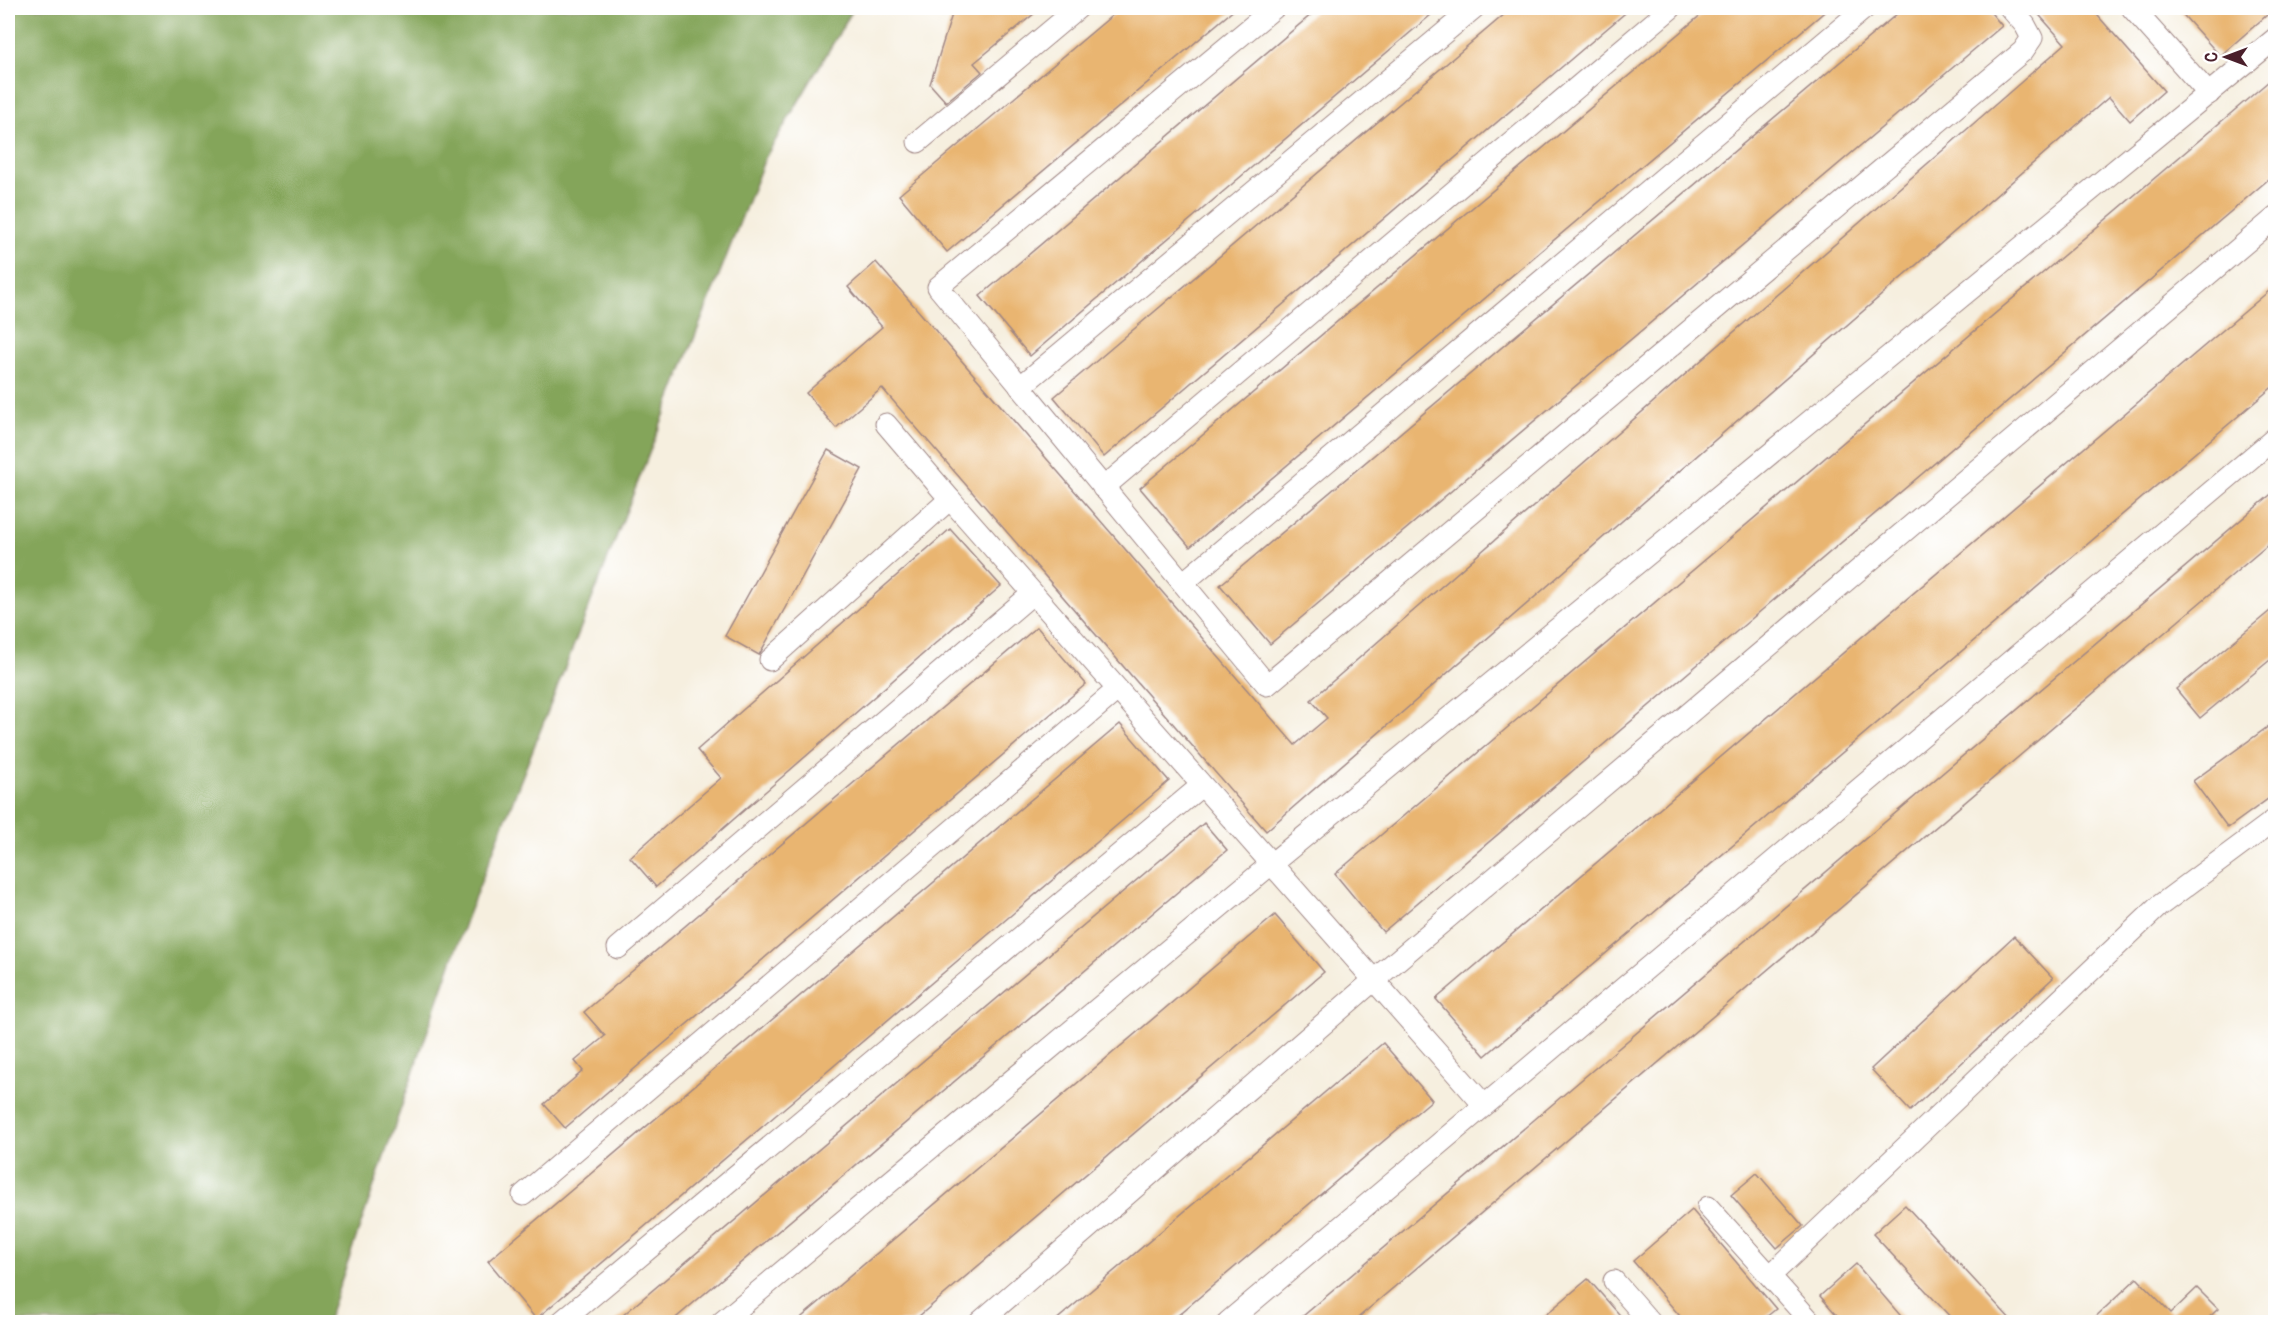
<svg xmlns="http://www.w3.org/2000/svg" width="2283" height="1330" font-family="Pangolin,sans-serif">
<rect width="100%" height="100%" fill="#fff"/>
<filter id="ink" filterUnits="userSpaceOnUse"><feTurbulence type="fractalNoise" baseFrequency=".0167" numOctaves="2"/><feDisplacementMap in="SourceGraphic" scale="12" xChannelSelector="R" yChannelSelector="G"/><feConvolveMatrix kernelMatrix="1 2 1 2 8 2 1 2 1" color-interpolation-filters="sRGB"/></filter>
<filter id="wash" filterUnits="userSpaceOnUse"><feTurbulence type="fractalNoise" baseFrequency=".008" numOctaves="4" result="noise"/><feDisplacementMap in="SourceGraphic" scale="24" xChannelSelector="R" yChannelSelector="G"/><feGaussianBlur stdDeviation="1.35" result="paint"/><feColorMatrix in="noise" values="0 0 0 0 0 0 0 0 0 0 0 0 0 0 0 0 0 1.4 0 .05"/><feComposite in="paint" operator="in"/></filter>
<g filter="url(#wash)">
<rect width="100%" height="100%" fill="#f6efdf"/>
<!-- forest -->
<path fill="#84a55a" stroke="#676242" stroke-width="1.5" d="M 8,8 L 854,8 L 765,158 L 466,920 L 327,1322 L 8,1322 Z"/>
<g id="blocks">
<!-- building -->
<g fill="#e9b571">
<path d="M 954,8 L 1041,8 L 974,63 L 982,72 L 946,102 L 930,84 Z"/>
<path d="M 1121,8 L 1236,8 L 947,252 L 899,195 Z"/>
<path d="M 1319,8 L 1439,8 L 1030,356 L 980,296 Z"/>
<path d="M 1512,8 L 1631,8 L 1104,457 L 1054,397 Z"/>
<path d="M 1709,8 L 1829,8 L 1190,547 L 1140,488 Z"/>
<path d="M 1904,8 L 1987,8 L 2002,26 L 1270,644 L 1220,585 Z"/>
<path d="M 2033,8 L 2091,8 L 2164,91 L 2130,121 L 2109,97 L 1266,831 L 882,388 L 836,428 L 806,393 L 882,327 L 848,287 L 876,262 L 1295,745 L 1327,718 L 1311,700 L 2065,44 Z"/>
<path d="M 2177,8 L 2275,8 L 2220,56 Z"/>
<path d="M 2276,75 L 2276,173 L 1383,932 L 1335,874 Z"/>
<path d="M 2276,285 L 2276,384 L 1485,1056 L 1436,999 Z"/>
<path d="M 828,450 L 862,469 L 759,655 L 725,636 Z"/>
<path d="M 2276,490 L 2276,538 L 1353,1322 L 1296,1322 Z"/>
<path d="M 950,529 L 1001,586 L 656,887 L 630,857 L 721,778 L 697,750 Z"/>
<path d="M 2276,606 L 2276,655 L 2200,718 L 2176,689 Z"/>
<path d="M 1037,627 L 1086,684 L 565,1128 L 544,1104 L 583,1071 L 575,1061 L 605,1036 L 584,1012 Z"/>
<path d="M 2276,721 L 2276,793 L 2228,828 L 2193,781 Z"/>
<path d="M 1120,724 L 1169,781 L 536,1319 L 488,1261 Z"/>
<path d="M 1204,823 L 1227,850 L 671,1322 L 615,1322 Z"/>
<path d="M 1275,915 L 1324,972 L 912,1322 L 796,1322 Z"/>
<path d="M 2014,936 L 2053,978 L 1910,1111 L 1871,1069 Z"/>
<path d="M 1383,1043 L 1432,1100 L 1170,1322 L 1054,1322 Z"/>
<path d="M 1757,1173 L 1803,1226 L 1777,1248 L 1731,1195 Z"/>
<path d="M 1905,1205 L 2013,1322 L 1955,1322 L 1873,1234 Z"/>
<path d="M 1692,1210 L 1776,1309 L 1760,1322 L 1685,1322 L 1633,1261 Z"/>
<path d="M 1856,1264 L 1906,1322 L 1843,1322 L 1820,1296 Z"/>
<path d="M 2137,1278 L 2171,1313 L 2197,1288 L 2218,1309 L 2204,1322 L 2090,1322 Z"/>
<path d="M 1588,1279 L 1626,1322 L 1537,1322 Z"/>
</g>
</g>
</g>
<g filter="url(#ink)">
<use href="#blocks" fill-opacity="0" stroke="#a08785" stroke-width="1.5"/>
<g fill="none" stroke-linecap="round" stroke-linejoin="round">
<defs>
<g id="lane">
<path d="M 1274,8 L 938,287 L 1267,685 L 2023,51 L 2032,38 L 2025,25 L 2010,8"/>
<path d="M 2132,8 L 2209,94"/>
<path d="M 918,142 L 1078,8"/>
<path d="M 1020,387 L 1474,8"/>
<path d="M 886,424 L 950,499"/>
<path d="M 1103,488 L 1671,8"/>
<path d="M 1183,583 L 1865,8"/>
<path d="M 770,660 L 950,499 L 1484,1105"/>
<path d="M 618,948 L 1032,594"/>
<path d="M 523,1195 L 1117,690"/>
<path d="M 1708,1207 L 1770,1276"/>
<path d="M 1614,1281 L 1650,1322"/>
<path d="M 561,1322 L 1201,786"/>
<path d="M 722,1322 L 1270,865 L 2276,38"/>
<path d="M 980,1322 L 1374,980 L 2276,217"/>
<path d="M 1228,1322 L 2276,437"/>
<path d="M 1811,1322 L 1770,1276 L 2159,906 L 2276,819"/>
</g>
</defs>
<!-- lane casing -->
<use href="#lane" stroke="#a08785" stroke-width="23"/>
<!-- lane -->
<use href="#lane" stroke="#fff" stroke-width="21"/>
</g>
</g>
<!-- margin -->
<rect width="2283" height="1330" fill="none" stroke="#fff" stroke-width="30"/>
<!-- north arrow -->
<g transform="translate(2226 57) rotate(270)" stroke="#ffffff" stroke-width="4.5" paint-order="stroke">
<path d="M0-4.5L10 22L0 15L-10 22Z" fill="#4a1f2b"/>
<text y="-9" font-size="16" font-weight="bold" text-anchor="middle" fill="#4a1f2b">С</text>
</g>
</svg>
